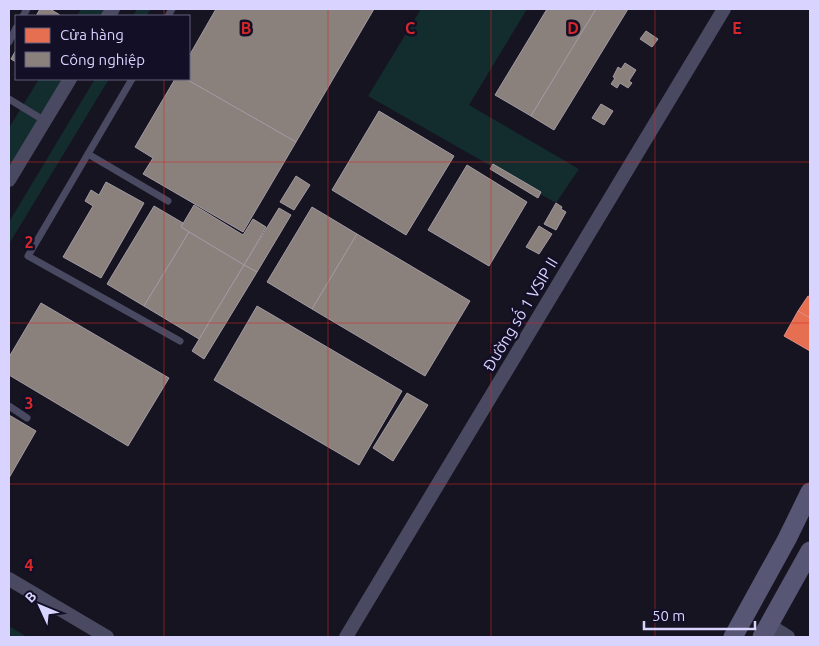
<svg xmlns="http://www.w3.org/2000/svg" width="819" height="646" font-family="Ubuntu,sans-serif">
<rect width="100%" height="100%" fill="#161421"/>
<!-- green -->
<g fill="#132c2d">
<path d="M 81,9 L 108,9 L 103,16 L 77,16 Z"/>
<path d="M 137,9 L 151,9 L 146,16 L 133,16 Z"/>
<path d="M 421,9 L 527,9 L 469,105 L 579,169 L 556,203 L 368,96 Z"/>
<path d="M 39,79 L 65,79 L 9,171 L 9,128 Z"/>
<path d="M 95,79 L 109,79 L 9,244 L 9,222 Z"/>
<path d="M 9,626 L 27,637 L 9,637 Z"/>
</g>
<!-- shops -->
<g fill="#e76f51" stroke="#e38d85">
<path d="M 808,296 L 810,297 L 810,318 L 798,311 Z"/>
<path d="M 798,311 L 810,318 L 810,351 L 784,336 Z"/>
</g>
<!-- industry -->
<g fill="#8a817c" stroke="#a29aa3">
<path d="M 40,9 L 50,9 L 60,15 L 59,16 L 36,16 Z"/>
<path d="M 216,9 L 374,9 L 296,142 L 186,79 L 189,79 L 189,56 Z"/>
<path d="M 547,9 L 596,9 L 531,116 L 495,95 Z"/>
<path d="M 596,9 L 628,9 L 554,130 L 531,116 Z"/>
<path d="M 646,31 L 658,39 L 652,47 L 640,39 Z"/>
<path d="M 16,50 L 16,62 L 11,59 Z"/>
<path d="M 625,63 L 636,70 L 629,81 L 632,83 L 628,88 L 620,83 L 617,88 L 611,84 L 615,78 L 613,77 L 618,67 L 621,69 Z"/>
<path d="M 175,79 L 186,79 L 296,142 L 243,232 L 143,174 L 153,158 L 135,147 Z"/>
<path d="M 601,104 L 613,111 L 604,125 L 592,118 Z"/>
<path d="M 379,111 L 454,156 L 406,235 L 332,190 Z"/>
<path d="M 493,164 L 541,192 L 538,198 L 490,169 Z"/>
<path d="M 467,165 L 527,202 L 489,266 L 428,230 Z"/>
<path d="M 296,176 L 310,185 L 294,210 L 280,202 Z"/>
<path d="M 106,182 L 144,203 L 101,278 L 63,257 L 93,206 L 85,201 L 91,190 L 99,195 Z"/>
<path d="M 556,203 L 562,207 L 561,209 L 566,212 L 556,230 L 544,224 Z"/>
<path d="M 194,205 L 243,235 L 253,219 L 266,227 L 244,265 L 181,227 Z"/>
<path d="M 154,206 L 183,223 L 181,227 L 189,232 L 144,306 L 107,284 Z"/>
<path d="M 312,207 L 357,234 L 312,309 L 267,282 Z"/>
<path d="M 279,208 L 291,215 L 257,272 L 244,265 Z"/>
<path d="M 539,226 L 552,234 L 539,254 L 526,247 Z"/>
<path d="M 189,232 L 244,265 L 199,339 L 144,306 Z"/>
<path d="M 357,234 L 470,301 L 425,376 L 312,309 Z"/>
<path d="M 244,265 L 257,272 L 204,359 L 192,351 Z"/>
<path d="M 41,303 L 169,378 L 128,446 L 9,375 L 9,357 Z"/>
<path d="M 257,306 L 402,391 L 359,465 L 214,380 Z"/>
<path d="M 407,393 L 428,405 L 393,461 L 373,448 Z"/>
<path d="M 9,415 L 36,431 L 9,478 Z"/>
</g>
<g fill="none" stroke-linecap="round" stroke-linejoin="round">
<!-- lane -->
<g stroke="#4a4962" stroke-width="7">
<path d="M 23,16 L 27,9"/>
<path d="M 168,16 L 172,9"/>
<path d="M 9,42 L 16,28"/>
<path d="M 132,79 L 28,256 L 180,341"/>
<path d="M 9,99 L 45,121"/>
<path d="M 88,154 L 168,201"/>
<path d="M 9,406 L 27,418"/>
</g>
<!-- street -->
<g stroke="#4a4962" stroke-width="14">
<path d="M 108,16 L 113,9"/>
<path d="M 9,180 L 70,79"/>
<path d="M 9,579 L 107,637"/>
<path d="M 769,625 L 788,637"/>
<path d="M 346,637 L 724,9"/>
</g>
<!-- secondary -->
<g stroke="#575674" stroke-width="19">
<path d="M 733,637 L 787,539 L 810,492"/>
<path d="M 762,637 L 810,551"/>
</g>
</g>
<!-- grid -->
<path fill="none" stroke="#d62828" stroke-width="1" stroke-opacity="0.55" d="M 164,9 L 164,16M 328,9 L 328,637M 491,9 L 491,637M 655,9 L 655,637M 164,79 L 164,637M 9,162 L 810,162M 9,323 L 810,323M 9,484 L 810,484"/>
<g text-anchor="middle" stroke-width="5" stroke-linejoin="round" paint-order="stroke">
<!-- street labels -->
<g font-size="16" fill="#d9d4ff" stroke="#130f26">
<text transform="translate(520 314) rotate(-59)" y="6">Đường số 1 VSIP II</text>
</g>
</g>
<g font-size="16" text-anchor="middle" font-weight="bold" fill="#d62828" stroke="#130f26" stroke-width="5" stroke-linejoin="round" paint-order="stroke">
<text x="246" y="34">B</text>
<text x="410" y="34">C</text>
<text x="573" y="34">D</text>
<text x="737" y="34">E</text>
<text x="29" y="248">2</text>
<text x="29" y="409">3</text>
<text x="29" y="571">4</text>
</g>
<!-- border -->
<rect width="819" height="646" fill="none" stroke="#d9d4ff" stroke-width="20"/>
<!-- legend -->
<rect x="15" y="15" width="175" height="65" fill="#130f26" stroke="#625e7d"/>
<rect x="25" y="28" width="25" height="15" fill="#e76f51" stroke="#625e7d"/>
<text x="60" y="40" font-size="15" fill="#d9d4ff">Cửa hàng</text>
<rect x="25" y="52" width="25" height="15" fill="#8a817c" stroke="#625e7d"/>
<text x="60" y="65" font-size="15" fill="#d9d4ff">Công nghiệp</text>
<!-- north arrow -->
<g transform="translate(40 606) rotate(314)" stroke="#130f26" stroke-width="4" paint-order="stroke">
<path d="M0-4L9 19L0 12L-9 19Z" fill="#d9d4ff"/>
<text y="-8" font-size="14" font-weight="bold" text-anchor="middle" fill="#d9d4ff">B</text>
</g>
<!-- scale -->
<path d="M644 621v8h111v-8" fill="none" stroke="#d9d4ff" stroke-width="2.5"/>
<text x="652" y="621" font-size="15" fill="#d9d4ff" stroke="#130f26" stroke-width="4" paint-order="stroke">50 m</text>
</svg>
